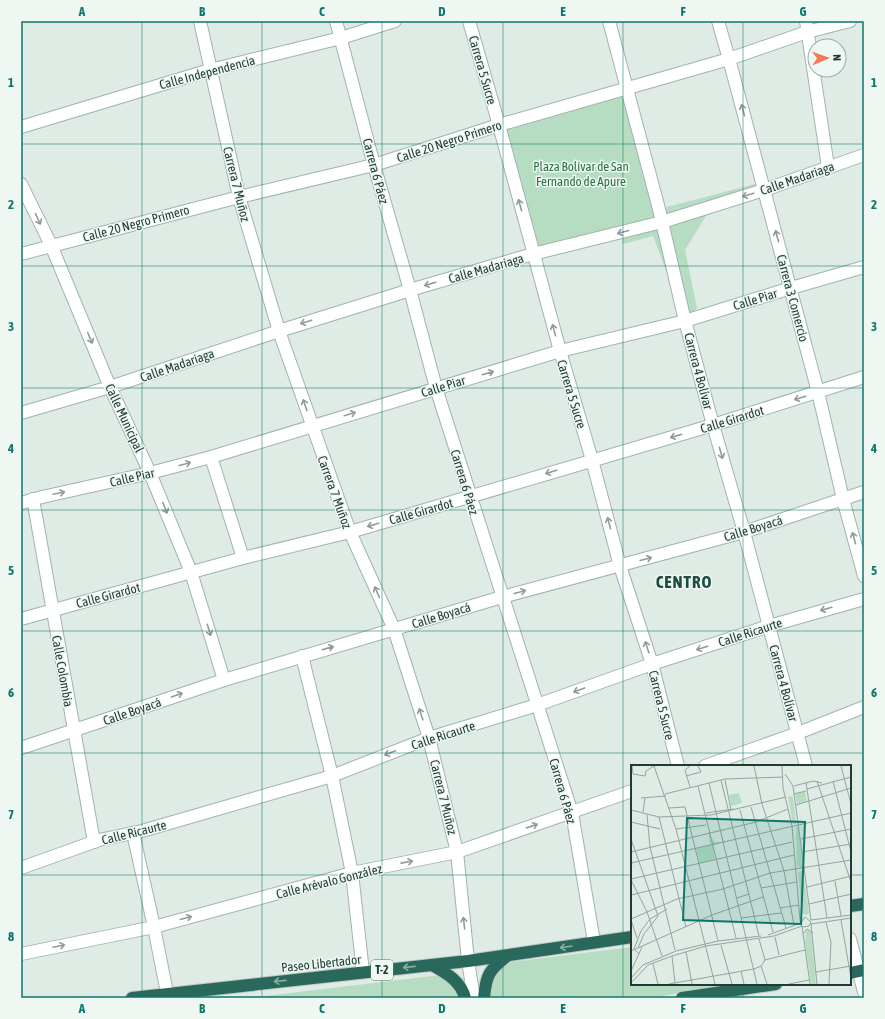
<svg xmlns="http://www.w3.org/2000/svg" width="885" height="1019" font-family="'Asap Condensed',sans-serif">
<rect width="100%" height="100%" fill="#dfebe5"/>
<!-- green -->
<g fill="#b6ddc1">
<path d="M 627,88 L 659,209 L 759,183 L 762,194 L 709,211 L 685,250 L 697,308 L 685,321 L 653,236 L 623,244 L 621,233 L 533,254 L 499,125 Z"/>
<path d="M 632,947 L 632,984 L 736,984 L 650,998 L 488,998 L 488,985 L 502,965 L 512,962 Z"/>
<path d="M 441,975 L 452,983 L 460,998 L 248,998 Z"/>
</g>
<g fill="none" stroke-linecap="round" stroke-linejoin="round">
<defs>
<g id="minor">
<path d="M 200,21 L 239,197 L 279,331 L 350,532 L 394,629 L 429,738 L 457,852 L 468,961 L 474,998"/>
<path d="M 336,21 L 374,165 L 410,290 L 436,388 L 572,813 L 594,942"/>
<path d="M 469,21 L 499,125 L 560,351 L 592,460 L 620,566 L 652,664 L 678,766"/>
<path d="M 609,21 L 659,209 L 685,321 L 713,425 L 744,532 L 806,766"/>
<path d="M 718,21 L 729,59 L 818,392 L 843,499 L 864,576"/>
<path d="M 806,21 L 828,167"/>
<path d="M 21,127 L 210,70 L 341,38 L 395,21"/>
<path d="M 21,184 L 51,245 L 110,387 L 150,473 L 191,572 L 224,680"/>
<path d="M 21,254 L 239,197 L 374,165 L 499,125 L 729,59 L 807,32 L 850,21"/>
<path d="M 21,413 L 110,387 L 279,331 L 410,290 L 533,254 L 662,222 L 764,190 L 864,155"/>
<path d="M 211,457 L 243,558"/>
<path d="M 33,499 L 94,842"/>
<path d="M 21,503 L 42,497 L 150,473 L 211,457 L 560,351 L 685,321 L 791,288 L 864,267"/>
<path d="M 21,619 L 243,558 L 350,532 L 713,425 L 864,377"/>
<path d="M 302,656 L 332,776 L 352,873 L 363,972"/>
<path d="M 21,748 L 224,680 L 502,597 L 744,532 L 864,492"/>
<path d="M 705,766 L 798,733 L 864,707"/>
<path d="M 133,833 L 154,927 L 167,993"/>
<path d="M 21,868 L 99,840 L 142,831 L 332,776 L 429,738 L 537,705 L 652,664 L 769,626 L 864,599"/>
<path d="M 850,939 L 864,992"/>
<path d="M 21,954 L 154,927 L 352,873 L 457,852 L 632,791"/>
</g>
<g id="highway">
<path d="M 850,906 L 864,904"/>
<path d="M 432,965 C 446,973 461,981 465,998"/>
<path d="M 850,973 L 864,970"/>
<path d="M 132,998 L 468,961 L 632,937"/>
<path d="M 484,998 C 486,975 489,970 507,956"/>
<path d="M 682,998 L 776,984"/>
</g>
</defs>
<!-- minor casing -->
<use href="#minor" stroke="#a2b3ac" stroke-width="14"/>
<!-- highway casing -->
<use href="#highway" stroke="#c0c8c6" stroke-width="14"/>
<!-- minor -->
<use href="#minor" stroke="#fff" stroke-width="12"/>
<!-- highway -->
<use href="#highway" stroke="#2a685c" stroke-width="12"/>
</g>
<!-- one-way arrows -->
<defs><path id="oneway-shaft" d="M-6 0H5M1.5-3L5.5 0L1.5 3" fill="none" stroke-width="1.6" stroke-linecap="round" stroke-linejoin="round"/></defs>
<g stroke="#8f9d9a">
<use href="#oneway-shaft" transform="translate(743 110) rotate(-105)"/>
<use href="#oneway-shaft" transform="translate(748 195) rotate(163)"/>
<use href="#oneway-shaft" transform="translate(520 205) rotate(-105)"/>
<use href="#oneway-shaft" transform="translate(38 219) rotate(64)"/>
<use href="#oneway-shaft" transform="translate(623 232) rotate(165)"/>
<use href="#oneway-shaft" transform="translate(777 236) rotate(-105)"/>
<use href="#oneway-shaft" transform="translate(430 284) rotate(164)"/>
<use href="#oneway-shaft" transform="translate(306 322) rotate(163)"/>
<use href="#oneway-shaft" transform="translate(554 330) rotate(-105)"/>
<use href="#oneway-shaft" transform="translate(90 338) rotate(67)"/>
<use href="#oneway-shaft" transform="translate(488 373) rotate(-16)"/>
<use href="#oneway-shaft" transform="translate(800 398) rotate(163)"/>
<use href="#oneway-shaft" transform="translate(305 405) rotate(-109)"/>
<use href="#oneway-shaft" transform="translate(350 414) rotate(-17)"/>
<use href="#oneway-shaft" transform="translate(676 436) rotate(164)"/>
<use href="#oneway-shaft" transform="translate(721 453) rotate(74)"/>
<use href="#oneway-shaft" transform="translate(185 464) rotate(-15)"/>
<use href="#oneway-shaft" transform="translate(551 472) rotate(163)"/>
<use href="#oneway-shaft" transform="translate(59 493) rotate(-12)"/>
<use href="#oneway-shaft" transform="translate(165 508) rotate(68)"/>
<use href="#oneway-shaft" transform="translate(609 523) rotate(-105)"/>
<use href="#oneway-shaft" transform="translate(373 525) rotate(164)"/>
<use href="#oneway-shaft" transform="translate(854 538) rotate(-105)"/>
<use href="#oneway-shaft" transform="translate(646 559) rotate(-15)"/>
<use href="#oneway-shaft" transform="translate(377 592) rotate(-114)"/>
<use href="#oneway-shaft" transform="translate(520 592) rotate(-15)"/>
<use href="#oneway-shaft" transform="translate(826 609) rotate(164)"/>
<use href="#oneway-shaft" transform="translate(209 630) rotate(73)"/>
<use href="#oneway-shaft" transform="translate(647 647) rotate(-108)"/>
<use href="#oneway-shaft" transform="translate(328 648) rotate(-16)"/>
<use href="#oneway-shaft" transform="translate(702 648) rotate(162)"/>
<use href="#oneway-shaft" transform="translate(579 690) rotate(160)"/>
<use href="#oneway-shaft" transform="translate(177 695) rotate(-19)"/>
<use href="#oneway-shaft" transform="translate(421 714) rotate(-108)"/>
<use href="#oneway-shaft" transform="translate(390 753) rotate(159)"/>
<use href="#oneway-shaft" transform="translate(532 826) rotate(-19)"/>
<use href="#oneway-shaft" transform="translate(407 862) rotate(-11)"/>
<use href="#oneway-shaft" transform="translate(186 918) rotate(-15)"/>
<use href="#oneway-shaft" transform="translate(464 923) rotate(-96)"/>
<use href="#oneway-shaft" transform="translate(59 946) rotate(-12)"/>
</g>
<g stroke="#8cb0a8">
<use href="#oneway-shaft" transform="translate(566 947) rotate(171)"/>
<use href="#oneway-shaft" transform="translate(409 967) rotate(174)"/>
<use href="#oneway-shaft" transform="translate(280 981) rotate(174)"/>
</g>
<!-- grid -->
<path fill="none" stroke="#0f766e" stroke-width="1" stroke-opacity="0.55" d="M 142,21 L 142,998M 262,21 L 262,998M 382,21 L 382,998M 503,21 L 503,998M 623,21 L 623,998M 743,21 L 743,766M 21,144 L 864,144M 21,266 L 864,266M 21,388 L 864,388M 21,510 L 864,510M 21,631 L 864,631M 21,753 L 864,753M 21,875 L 632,875M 850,875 L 864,875M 743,984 L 743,998"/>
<g text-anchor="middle" stroke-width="3" stroke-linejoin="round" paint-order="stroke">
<!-- shield labels -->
<rect fill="#eff7f3" stroke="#5d736d" stroke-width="1" x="371" y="960" width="22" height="20" rx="3"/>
<g font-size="12" font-weight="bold" fill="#1f3b34">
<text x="382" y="974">T-2</text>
</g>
<!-- street labels -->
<g font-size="13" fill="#1f3b34" stroke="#eff7f3">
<text transform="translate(483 70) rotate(74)" y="5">Carrera 5 Sucre</text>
<text transform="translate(207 72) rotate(-15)" y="5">Calle Independencia</text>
<text transform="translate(449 141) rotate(-18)" y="5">Calle 20 Negro Primero</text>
<text transform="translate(376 171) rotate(75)" y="5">Carrera 6 Páez</text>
<text transform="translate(797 178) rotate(-19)" y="5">Calle Madariaga</text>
<text transform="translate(237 184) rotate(76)" y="5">Carrera 7 Muñoz</text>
<text transform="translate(136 223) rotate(-15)" y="5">Calle 20 Negro Primero</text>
<text transform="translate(486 268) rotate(-16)" y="5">Calle Madariaga</text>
<text transform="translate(793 298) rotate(75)" y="5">Carrera 3 Comercio</text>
<text transform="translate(755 299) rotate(-17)" y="5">Calle Piar</text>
<text transform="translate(177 365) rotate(-19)" y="5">Calle Madariaga</text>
<text transform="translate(699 371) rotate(75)" y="5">Carrera 4 Bolívar</text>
<text transform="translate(443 386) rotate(-17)" y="5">Calle Piar</text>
<text transform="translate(572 394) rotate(73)" y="5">Carrera 5 Sucre</text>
<text transform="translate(125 418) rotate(65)" y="5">Calle Municipal</text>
<text transform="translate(732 419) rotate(-17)" y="5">Calle Girardot</text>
<text transform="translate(132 477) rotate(-13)" y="5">Calle Piar</text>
<text transform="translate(465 482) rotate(73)" y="5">Carrera 6 Páez</text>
<text transform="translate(335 492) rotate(70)" y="5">Carrera 7 Muñoz</text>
<text transform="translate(421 511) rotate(-16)" y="5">Calle Girardot</text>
<text transform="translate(753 528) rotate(-17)" y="5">Calle Boyacá</text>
<text transform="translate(108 595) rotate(-15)" y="5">Calle Girardot</text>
<text transform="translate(441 615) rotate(-17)" y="5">Calle Boyacá</text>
<text transform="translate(750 632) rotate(-18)" y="5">Calle Ricaurte</text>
<text transform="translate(63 671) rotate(80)" y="5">Calle Colombia</text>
<text transform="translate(784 683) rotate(75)" y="5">Carrera 4 Bolívar</text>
<text transform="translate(662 705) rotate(76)" y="5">Carrera 5 Sucre</text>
<text transform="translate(132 711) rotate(-19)" y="5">Calle Boyacá</text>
<text transform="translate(443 735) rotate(-18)" y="5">Calle Ricaurte</text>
<text transform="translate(563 791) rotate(74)" y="5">Carrera 6 Páez</text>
<text transform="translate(444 797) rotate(76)" y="5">Carrera 7 Muñoz</text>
<text transform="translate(134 832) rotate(-14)" y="5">Calle Ricaurte</text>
<text transform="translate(329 881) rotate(-14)" y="5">Calle Arévalo González</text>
<text transform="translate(321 963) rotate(-6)" y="5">Paseo Libertador</text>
</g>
<!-- park labels -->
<g font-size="13" fill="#287346" stroke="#eff7f3">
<text x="581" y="171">Plaza Bolívar de San<tspan x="581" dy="15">Fernando de Apure</tspan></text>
</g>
<!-- district labels -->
<g font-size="17" font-weight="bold" letter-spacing="1" fill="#1b4d42" stroke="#eff7f3">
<text x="684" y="588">CENTRO</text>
</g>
</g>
<!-- overview -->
<g transform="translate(631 765)">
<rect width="220" height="220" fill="#dfebe5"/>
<path d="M 174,26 L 176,36 L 166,39 L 164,29 ZM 108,28 L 111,38 L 100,41 L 98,30 ZM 159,31 L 162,32 L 165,59 L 162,59 L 157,32 ZM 165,62 L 167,62 L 172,101 L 170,103 L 166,101 ZM 77,68 L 84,77 L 92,77 L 82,81 L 84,94 L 69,98 L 65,83 L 79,80 ZM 170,106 L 172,106 L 178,148 L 175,150 L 171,148 L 167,108 ZM 175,165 L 180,167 L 185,219 L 180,219 L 174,178 Z" fill="#b6ddc1"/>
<path fill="none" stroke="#92a59e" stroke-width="1" d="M 1,1 L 2,9 L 14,11 L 15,6 L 23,1M 23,1 L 45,64 L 84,219M 123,1 L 131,39 L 153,106 L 163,160M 151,1 L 152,23 L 161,61 L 169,155 L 170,159 L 171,161 L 173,162 L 178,161 L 180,157 L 174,152 L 170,158M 210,1 L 220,39M 154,9 L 162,21 L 180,155M 55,11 L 70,7 L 67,1M 90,15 L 128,171M 94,15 L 100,45M 186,16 L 220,117M 202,16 L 220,87M 78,18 L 126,219M 175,18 L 196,153M 67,21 L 105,173M 163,21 L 182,16 L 191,18M 59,22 L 54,5 L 59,1M 176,24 L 220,12M 34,29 L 94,14 L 152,12M 163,29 L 175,26M 10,33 L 35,31M 165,40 L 220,23M 120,42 L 155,163M 38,43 L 54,42 L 87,176M 0,45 L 28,52 L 80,50 L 155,32M 109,45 L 142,167M 12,47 L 14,33M 75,48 L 103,44M 16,50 L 19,82 L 44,185M 28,52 L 55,162M 0,57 L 29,64M 45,64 L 75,60M 0,74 L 27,151M 170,74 L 220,64M 0,87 L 125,57 L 157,44M 171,87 L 220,79M 0,98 L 220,48M 0,114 L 161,77M 0,115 L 16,147 L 31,191M 204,116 L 210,151M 176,122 L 220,111M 130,123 L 166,117M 0,130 L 163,90M 106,133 L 118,129M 178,139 L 220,129M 149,143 L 168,140M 110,153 L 150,148M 0,154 L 46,134 L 92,124 L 139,108 L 220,95M 0,155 L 6,173M 180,155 L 220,150M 210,155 L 220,213M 195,157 L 200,177 L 198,219M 171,161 L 179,219M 172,169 L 176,164 L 182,168M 137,170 L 170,158M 144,172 L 148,190M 128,174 L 134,195M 90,180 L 101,219M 7,183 L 13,169 L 27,151M 0,186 L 81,150 L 132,132M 55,187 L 61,219M 8,189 L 3,184 L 10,166 L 19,154 L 36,144M 41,191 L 44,218M 22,199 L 27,219M 130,201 L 136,219M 0,206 L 11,182M 110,206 L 113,219M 185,207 L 220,201M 0,213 L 12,200 L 45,186 L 87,176 L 130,171M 0,218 L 17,200 L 41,191 L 75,181 L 143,171 L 171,161M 38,219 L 123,204 L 130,201 L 134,195 L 174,185M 158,219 L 178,215M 186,219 L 180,159 L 220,153"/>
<path fill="#0f766e" fill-opacity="0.15" stroke="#0f766e" stroke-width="2" d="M 56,53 L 174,57 L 170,159 L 52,155 Z"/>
<rect width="220" height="220" fill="none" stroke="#1f3b34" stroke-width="2"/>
</g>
<!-- border -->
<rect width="885" height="1019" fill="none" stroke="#eff7f3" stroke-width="44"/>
<!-- north arrow -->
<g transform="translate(827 58) rotate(88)"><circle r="19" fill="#eff7f3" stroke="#9caca7"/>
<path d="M0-3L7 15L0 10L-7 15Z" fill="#f67b51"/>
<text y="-6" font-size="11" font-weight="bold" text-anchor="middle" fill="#1f3b34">N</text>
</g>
<rect x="22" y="22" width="841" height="975" fill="none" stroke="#0f766e" stroke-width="1.5"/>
<g font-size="13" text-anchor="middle" font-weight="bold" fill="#0f766e">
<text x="82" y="16">A</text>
<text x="202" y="16">B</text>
<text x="322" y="16">C</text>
<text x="442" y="16">D</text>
<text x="563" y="16">E</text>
<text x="683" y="16">F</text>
<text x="803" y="16">G</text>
<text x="11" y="87">1</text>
<text x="874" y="87">1</text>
<text x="11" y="209">2</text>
<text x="874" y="209">2</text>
<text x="11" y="331">3</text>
<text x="874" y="331">3</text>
<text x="11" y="453">4</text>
<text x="874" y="453">4</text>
<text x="11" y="575">5</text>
<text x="874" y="575">5</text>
<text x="11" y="697">6</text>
<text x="874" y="697">6</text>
<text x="11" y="819">7</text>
<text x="874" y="819">7</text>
<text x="11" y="941">8</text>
<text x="874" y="941">8</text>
<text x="82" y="1013">A</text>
<text x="202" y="1013">B</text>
<text x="322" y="1013">C</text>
<text x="442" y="1013">D</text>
<text x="563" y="1013">E</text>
<text x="683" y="1013">F</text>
<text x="803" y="1013">G</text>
</g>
</svg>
